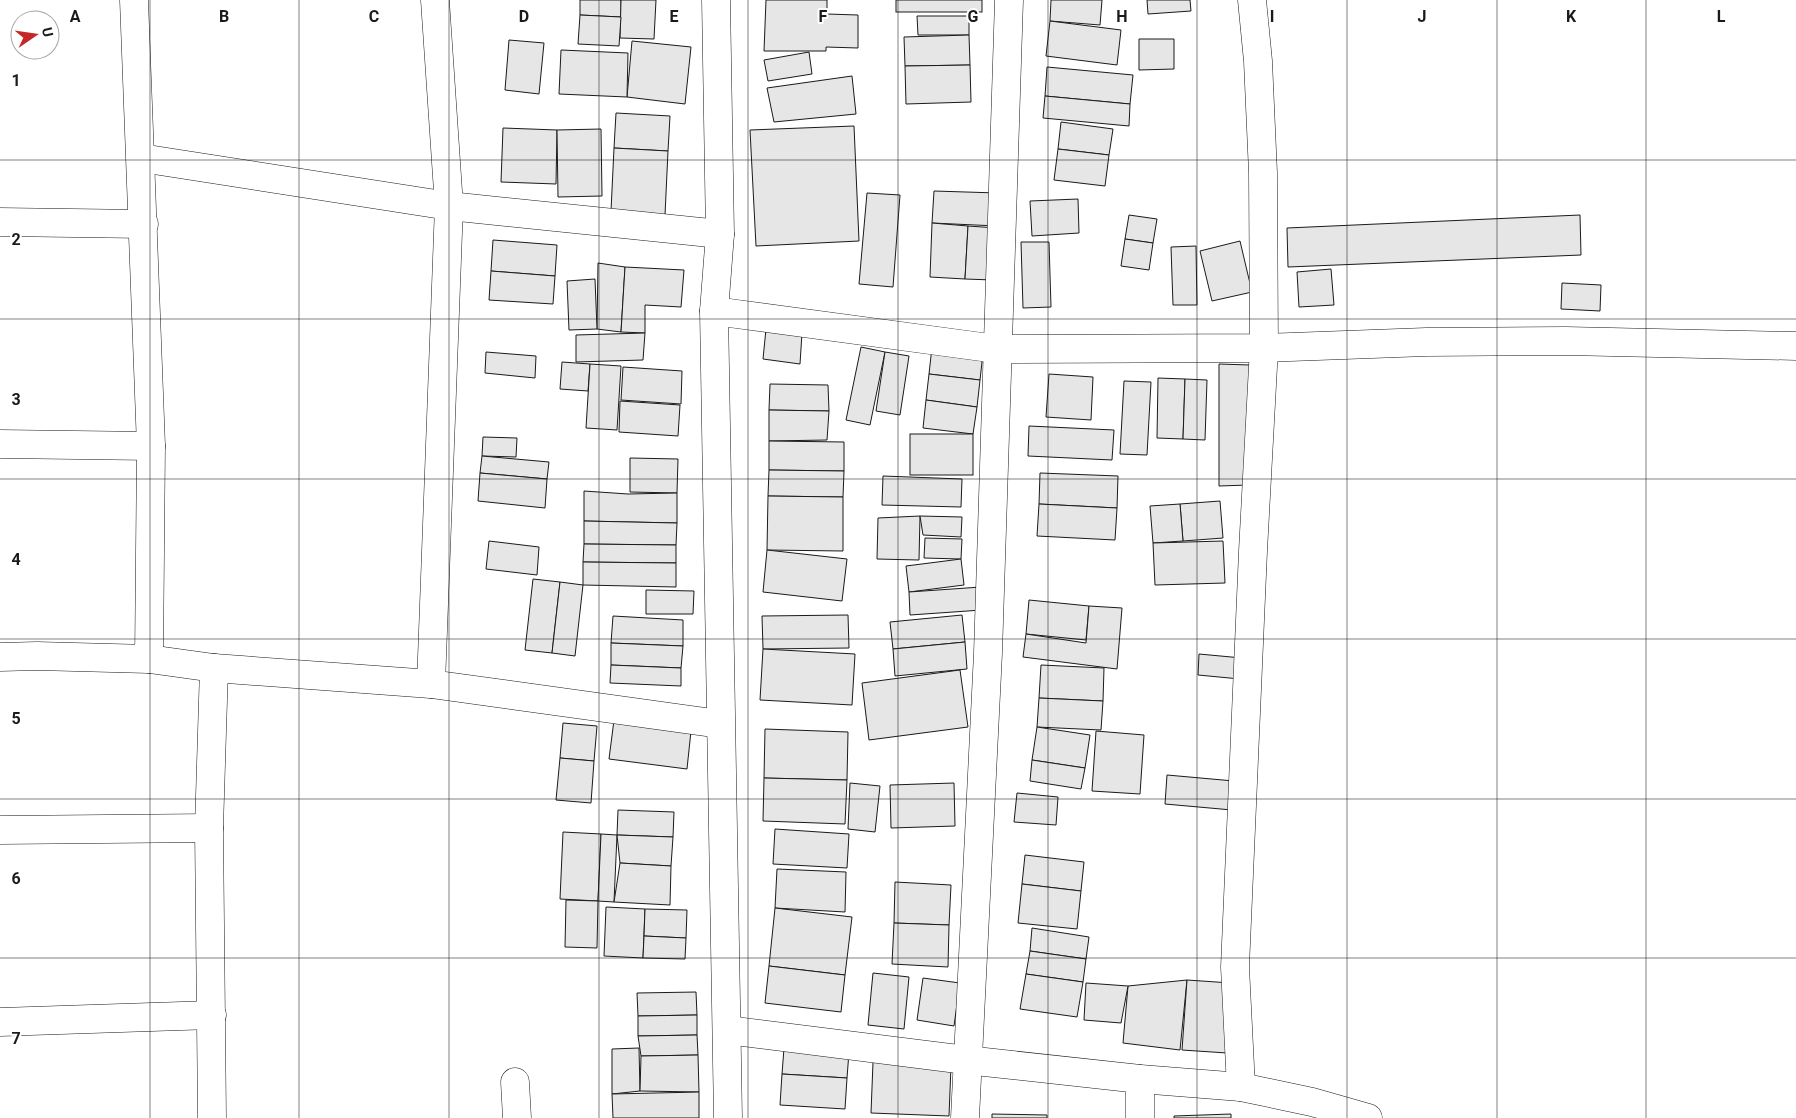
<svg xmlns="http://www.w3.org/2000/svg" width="1796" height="1118" font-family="Roboto,sans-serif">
<rect width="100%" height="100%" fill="#fff"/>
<!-- building -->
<g fill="#e6e6e6" stroke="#1a1a1a">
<path d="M 580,0 L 621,0 L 621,17 L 580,15 Z"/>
<path d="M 621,0 L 656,0 L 654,39 L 620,38 Z"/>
<path d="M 766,0 L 827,0 L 827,14 L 858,15 L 858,48 L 826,47 L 826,51 L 764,51 Z"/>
<rect x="896" y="0" width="86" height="12"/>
<path d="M 1051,0 L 1102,0 L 1100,25 L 1050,21 Z"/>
<path d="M 1147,0 L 1190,0 L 1191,11 L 1148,14 Z"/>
<path d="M 580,15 L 621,17 L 619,46 L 578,44 Z"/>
<path d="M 917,16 L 969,16 L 969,35 L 918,35 Z"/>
<path d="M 1050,21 L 1121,30 L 1117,65 L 1046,56 Z"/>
<path d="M 969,35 L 970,65 L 905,66 L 904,37 Z"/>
<path d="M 1139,39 L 1174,39 L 1174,69 L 1139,70 Z"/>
<path d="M 509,40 L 544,43 L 539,94 L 505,90 Z"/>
<path d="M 632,41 L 691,47 L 685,104 L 627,97 Z"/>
<path d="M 561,50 L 628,53 L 627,97 L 559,94 Z"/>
<path d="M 809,52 L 812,74 L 768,81 L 764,60 Z"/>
<path d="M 970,65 L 971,102 L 906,104 L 905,66 Z"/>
<path d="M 1047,67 L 1133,75 L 1130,104 L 1045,96 Z"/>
<path d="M 852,76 L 856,114 L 774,122 L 767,88 Z"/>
<path d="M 1045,96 L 1130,104 L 1129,126 L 1043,118 Z"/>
<path d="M 616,113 L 670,116 L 668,151 L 614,148 Z"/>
<path d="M 1061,122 L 1113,129 L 1109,155 L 1058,149 Z"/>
<path d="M 854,126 L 859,241 L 756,246 L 750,130 Z"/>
<path d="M 503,128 L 557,130 L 556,184 L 501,182 Z"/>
<path d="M 601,129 L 602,196 L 558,197 L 557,130 Z"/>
<path d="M 614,148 L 668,151 L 665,215 L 611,211 Z"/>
<path d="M 1058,149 L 1109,155 L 1105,186 L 1054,180 Z"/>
<path d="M 934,191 L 998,193 L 997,226 L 932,223 Z"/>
<path d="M 867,193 L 900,195 L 893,287 L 859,284 Z"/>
<path d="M 1078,199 L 1079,233 L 1032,236 L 1030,201 Z"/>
<path d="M 1129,215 L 1157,219 L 1153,243 L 1125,239 Z"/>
<path d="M 1580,215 L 1581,255 L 1288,267 L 1287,228 Z"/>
<path d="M 932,223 L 968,226 L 965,279 L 930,277 Z"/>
<path d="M 968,226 L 997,228 L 993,280 L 965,279 Z"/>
<path d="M 1125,239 L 1153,243 L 1149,270 L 1121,266 Z"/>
<path d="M 493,240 L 557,245 L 555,276 L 491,271 Z"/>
<path d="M 1240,241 L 1252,292 L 1212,301 L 1200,251 Z"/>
<path d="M 1021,242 L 1049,242 L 1051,307 L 1023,308 Z"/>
<path d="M 1196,246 L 1197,305 L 1173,305 L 1171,247 Z"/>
<path d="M 598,263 L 625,267 L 621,332 L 597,329 Z"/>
<path d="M 625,267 L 684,270 L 681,307 L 645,305 L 645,333 L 621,332 Z"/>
<path d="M 1331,269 L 1334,305 L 1299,307 L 1297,272 Z"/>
<path d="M 491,271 L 555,276 L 553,304 L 489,300 Z"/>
<path d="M 595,279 L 597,329 L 569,330 L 567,281 Z"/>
<path d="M 1562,283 L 1601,285 L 1600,311 L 1561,309 Z"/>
<path d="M 766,329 L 802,333 L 800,364 L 763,359 Z"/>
<path d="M 645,333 L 643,360 L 576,362 L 576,335 Z"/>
<path d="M 861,347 L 885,352 L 870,425 L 846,420 Z"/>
<path d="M 932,347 L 983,353 L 980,380 L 929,374 Z"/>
<path d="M 486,352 L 536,356 L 535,378 L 485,373 Z"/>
<path d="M 885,352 L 909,356 L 900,415 L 876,411 Z"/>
<path d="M 562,362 L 590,364 L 588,391 L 560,389 Z"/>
<path d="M 590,364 L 621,366 L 617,430 L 586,428 Z"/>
<path d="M 1219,364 L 1250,365 L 1249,485 L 1219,486 Z"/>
<path d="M 623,367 L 682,371 L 681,404 L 621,400 Z"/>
<path d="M 929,374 L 980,380 L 977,407 L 926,400 Z"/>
<path d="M 1049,374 L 1093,377 L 1091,420 L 1046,417 Z"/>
<path d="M 1158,378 L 1185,379 L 1183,439 L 1157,438 Z"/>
<path d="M 1185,379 L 1207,380 L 1205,440 L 1183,439 Z"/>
<path d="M 1124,381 L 1151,382 L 1147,455 L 1120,454 Z"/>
<path d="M 770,384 L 828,385 L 829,411 L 769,410 Z"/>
<path d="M 926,400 L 977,407 L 973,434 L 923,428 Z"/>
<path d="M 620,401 L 680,405 L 678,436 L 619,432 Z"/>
<path d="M 769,410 L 829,411 L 827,440 L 769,441 Z"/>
<path d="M 1029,426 L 1114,430 L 1112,460 L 1028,456 Z"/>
<rect x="910" y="434" width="63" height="41"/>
<path d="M 483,437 L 517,438 L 516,457 L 482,456 Z"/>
<path d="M 769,441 L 844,442 L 844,471 L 769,470 Z"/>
<path d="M 482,456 L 549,462 L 547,479 L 480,473 Z"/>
<path d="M 630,458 L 678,459 L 677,493 L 630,492 Z"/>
<path d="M 769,470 L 844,471 L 843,497 L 768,496 Z"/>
<path d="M 480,473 L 547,479 L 545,508 L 478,501 Z"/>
<path d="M 1040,473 L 1118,476 L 1117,508 L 1039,504 Z"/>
<path d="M 883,476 L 962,479 L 961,507 L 882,505 Z"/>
<path d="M 584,491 L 628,494 L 677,493 L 677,523 L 584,521 Z"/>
<path d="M 768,496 L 843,497 L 843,551 L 767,550 Z"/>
<path d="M 1220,501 L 1223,538 L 1183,541 L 1180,504 Z"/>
<path d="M 1039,504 L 1117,508 L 1115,540 L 1037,536 Z"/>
<path d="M 1180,504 L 1183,541 L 1153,543 L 1150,506 Z"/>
<path d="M 920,516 L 919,560 L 877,559 L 878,518 Z"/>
<path d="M 920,516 L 962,517 L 961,537 L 923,535 Z"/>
<path d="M 584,521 L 677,523 L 676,545 L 584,544 Z"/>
<path d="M 925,538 L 962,539 L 961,559 L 924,558 Z"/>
<path d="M 489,541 L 539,547 L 537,575 L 486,569 Z"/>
<path d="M 1223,541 L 1225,583 L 1155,585 L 1153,543 Z"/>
<path d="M 584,544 L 676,545 L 676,563 L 583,562 Z"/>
<path d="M 767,550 L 847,559 L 842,601 L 763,592 Z"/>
<path d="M 961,559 L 964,585 L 909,592 L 906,566 Z"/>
<path d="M 583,562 L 676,563 L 676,587 L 583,585 Z"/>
<path d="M 533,579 L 560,582 L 552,653 L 525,650 Z"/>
<path d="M 560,582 L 583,585 L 575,656 L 552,653 Z"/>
<path d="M 981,587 L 982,610 L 910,615 L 909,592 Z"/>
<path d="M 646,590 L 694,591 L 693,614 L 646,614 Z"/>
<path d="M 1029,600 L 1089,606 L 1086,640 L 1026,634 Z"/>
<path d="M 1089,606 L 1122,608 L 1117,669 L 1023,657 L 1026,634 L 1086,643 Z"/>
<path d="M 848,615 L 849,648 L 763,649 L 762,616 Z"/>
<path d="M 962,615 L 965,642 L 893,649 L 890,622 Z"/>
<path d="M 613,616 L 683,620 L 683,646 L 611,643 Z"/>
<path d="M 965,642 L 967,669 L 895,676 L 893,649 Z"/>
<path d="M 611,643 L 683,646 L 681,668 L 611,665 Z"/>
<path d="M 763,649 L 855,654 L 852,705 L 760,700 Z"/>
<path d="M 1199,654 L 1242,658 L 1240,679 L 1198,675 Z"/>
<path d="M 611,665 L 681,668 L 681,686 L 610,683 Z"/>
<path d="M 1041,665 L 1104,668 L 1103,701 L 1039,698 Z"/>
<path d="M 960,670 L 968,727 L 869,740 L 862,683 Z"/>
<path d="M 1039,698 L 1103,701 L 1101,730 L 1037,727 Z"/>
<path d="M 614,720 L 691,731 L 687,769 L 609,759 Z"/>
<path d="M 563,723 L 597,726 L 594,761 L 560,758 Z"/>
<path d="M 1037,727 L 1090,735 L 1085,768 L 1032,760 Z"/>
<path d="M 765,729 L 848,732 L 847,780 L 764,778 Z"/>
<path d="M 1096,731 L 1144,735 L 1140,794 L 1092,791 Z"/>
<path d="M 560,758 L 594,761 L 591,803 L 556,800 Z"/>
<path d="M 1032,760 L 1085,768 L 1081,789 L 1030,781 Z"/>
<path d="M 1167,775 L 1234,781 L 1232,810 L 1165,804 Z"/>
<path d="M 764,778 L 847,780 L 845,824 L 763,821 Z"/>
<path d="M 850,783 L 880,786 L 875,832 L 848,829 Z"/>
<path d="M 954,783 L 955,826 L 891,828 L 890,785 Z"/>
<path d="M 1017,793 L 1058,797 L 1056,825 L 1014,822 Z"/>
<path d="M 618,810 L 674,812 L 673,837 L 617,835 Z"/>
<path d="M 775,829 L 849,834 L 847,868 L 773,864 Z"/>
<path d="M 563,832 L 601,834 L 598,901 L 560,899 Z"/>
<path d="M 601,834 L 617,835 L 614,902 L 598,901 Z"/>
<path d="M 617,835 L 673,837 L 671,866 L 620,863 Z"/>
<path d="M 1025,855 L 1084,862 L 1081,891 L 1022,884 Z"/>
<path d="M 620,863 L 671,866 L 670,905 L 614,902 Z"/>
<path d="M 777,869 L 846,872 L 845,912 L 775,908 Z"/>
<path d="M 895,882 L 951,885 L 949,925 L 894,923 Z"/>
<path d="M 1022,884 L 1081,891 L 1077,929 L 1018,923 Z"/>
<path d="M 566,900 L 598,901 L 597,948 L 565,947 Z"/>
<path d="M 606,907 L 645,909 L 643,958 L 604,956 Z"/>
<path d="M 775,908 L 852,917 L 845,975 L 769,966 Z"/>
<path d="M 645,909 L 687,910 L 686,938 L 644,936 Z"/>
<path d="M 894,923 L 949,925 L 948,967 L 892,964 Z"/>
<path d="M 1032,928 L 1089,937 L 1086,959 L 1030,951 Z"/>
<path d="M 644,936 L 686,938 L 685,959 L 643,958 Z"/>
<path d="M 1030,951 L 1086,959 L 1083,982 L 1026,974 Z"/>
<path d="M 769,966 L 845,975 L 841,1012 L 765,1003 Z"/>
<path d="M 873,973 L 909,977 L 904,1029 L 868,1025 Z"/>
<path d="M 1026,974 L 1083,982 L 1077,1017 L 1020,1009 Z"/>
<path d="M 923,978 L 960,983 L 954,1026 L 917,1020 Z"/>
<path d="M 1187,980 L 1180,1050 L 1123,1043 L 1128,986 Z"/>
<path d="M 1187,980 L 1231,983 L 1227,1053 L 1182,1050 Z"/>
<path d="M 1086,983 L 1128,986 L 1121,1023 L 1084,1020 Z"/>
<path d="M 696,992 L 697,1015 L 638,1016 L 637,993 Z"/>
<path d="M 697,1015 L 697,1035 L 638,1036 L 638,1016 Z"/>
<path d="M 697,1035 L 698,1055 L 641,1056 L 638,1036 Z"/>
<path d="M 639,1048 L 640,1091 L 612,1094 L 612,1049 Z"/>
<path d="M 784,1048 L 849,1052 L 847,1078 L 782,1074 Z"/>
<path d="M 698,1055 L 699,1092 L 640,1091 L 641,1056 Z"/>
<path d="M 873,1062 L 951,1066 L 949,1116 L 871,1113 Z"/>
<path d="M 782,1074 L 847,1078 L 845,1109 L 780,1105 Z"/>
<path d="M 699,1092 L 699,1118 L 613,1118 L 612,1094 Z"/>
<path d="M 992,1114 L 1047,1115 L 1047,1118 L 992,1118 Z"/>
<path d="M 1231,1114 L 1231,1118 L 1174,1118 L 1174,1116 Z"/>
</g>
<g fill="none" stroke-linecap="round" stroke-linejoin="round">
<defs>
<g id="street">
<path d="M 716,0 L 720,234 L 714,311 L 728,1118"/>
<path d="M 141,158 L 449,206 L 720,234"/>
<path d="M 0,222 L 144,224"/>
<path d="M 714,311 L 997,349 L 1264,348 L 1426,342 L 1566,341 L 1796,346"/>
<path d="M 0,444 L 151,446"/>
<path d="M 0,657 L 37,656 L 149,659 L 151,446 L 134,0"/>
<path d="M 149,659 L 214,668 L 431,684 L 720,724"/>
<path d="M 431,684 L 449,206 L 435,0"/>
<path d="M 0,830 L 209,828"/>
<path d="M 0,1022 L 212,1015"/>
<path d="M 727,1030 L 966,1060 L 1140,1079 L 1241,1087 L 1312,1102 L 1368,1118"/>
<path d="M 1140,1079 L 1140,1118"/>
<path d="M 515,1082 L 517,1118"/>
<path d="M 1241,1087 L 1235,967 L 1253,551 L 1264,348 L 1263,173 L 1258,61 L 1252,0"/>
<path d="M 212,1118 L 209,828 L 214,668"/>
<path d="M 965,1118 L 988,653 L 1009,0"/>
</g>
</defs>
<!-- street casing -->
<use href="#street" stroke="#1a1a1a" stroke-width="29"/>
<!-- street -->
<use href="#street" stroke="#fff" stroke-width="28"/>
</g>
<!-- grid -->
<path fill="none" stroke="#1a1a1a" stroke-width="1" stroke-opacity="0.55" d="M 150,0 L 150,1118M 299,0 L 299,1118M 449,0 L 449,1118M 599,0 L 599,1118M 748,0 L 748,1118M 898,0 L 898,1118M 1048,0 L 1048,1118M 1197,0 L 1197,1118M 1347,0 L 1347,1118M 1497,0 L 1497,1118M 1646,0 L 1646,1118M 0,160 L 1796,160M 0,319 L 1796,319M 0,479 L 1796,479M 0,639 L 1796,639M 0,799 L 1796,799M 0,958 L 1796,958"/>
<g font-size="16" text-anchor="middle" font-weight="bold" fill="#1a1a1a" stroke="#fff" stroke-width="4" stroke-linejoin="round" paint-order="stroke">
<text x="75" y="22">A</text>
<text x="224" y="22">B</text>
<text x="374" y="22">C</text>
<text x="524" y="22">D</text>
<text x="674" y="22">E</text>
<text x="823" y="22">F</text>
<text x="973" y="22">G</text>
<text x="1122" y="22">H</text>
<text x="1272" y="22">I</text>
<text x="1422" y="22">J</text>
<text x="1571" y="22">K</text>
<text x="1721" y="22">L</text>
<text x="16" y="86">1</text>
<text x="16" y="245">2</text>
<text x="16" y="405">3</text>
<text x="16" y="565">4</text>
<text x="16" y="724">5</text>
<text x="16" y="884">6</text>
<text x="16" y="1044">7</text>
</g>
<!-- north arrow -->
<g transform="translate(35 35) rotate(77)"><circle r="24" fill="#ffffff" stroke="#a3a3a3"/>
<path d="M0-4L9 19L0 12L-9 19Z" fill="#c62828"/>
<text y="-8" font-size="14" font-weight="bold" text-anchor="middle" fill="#1a1a1a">U</text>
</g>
</svg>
